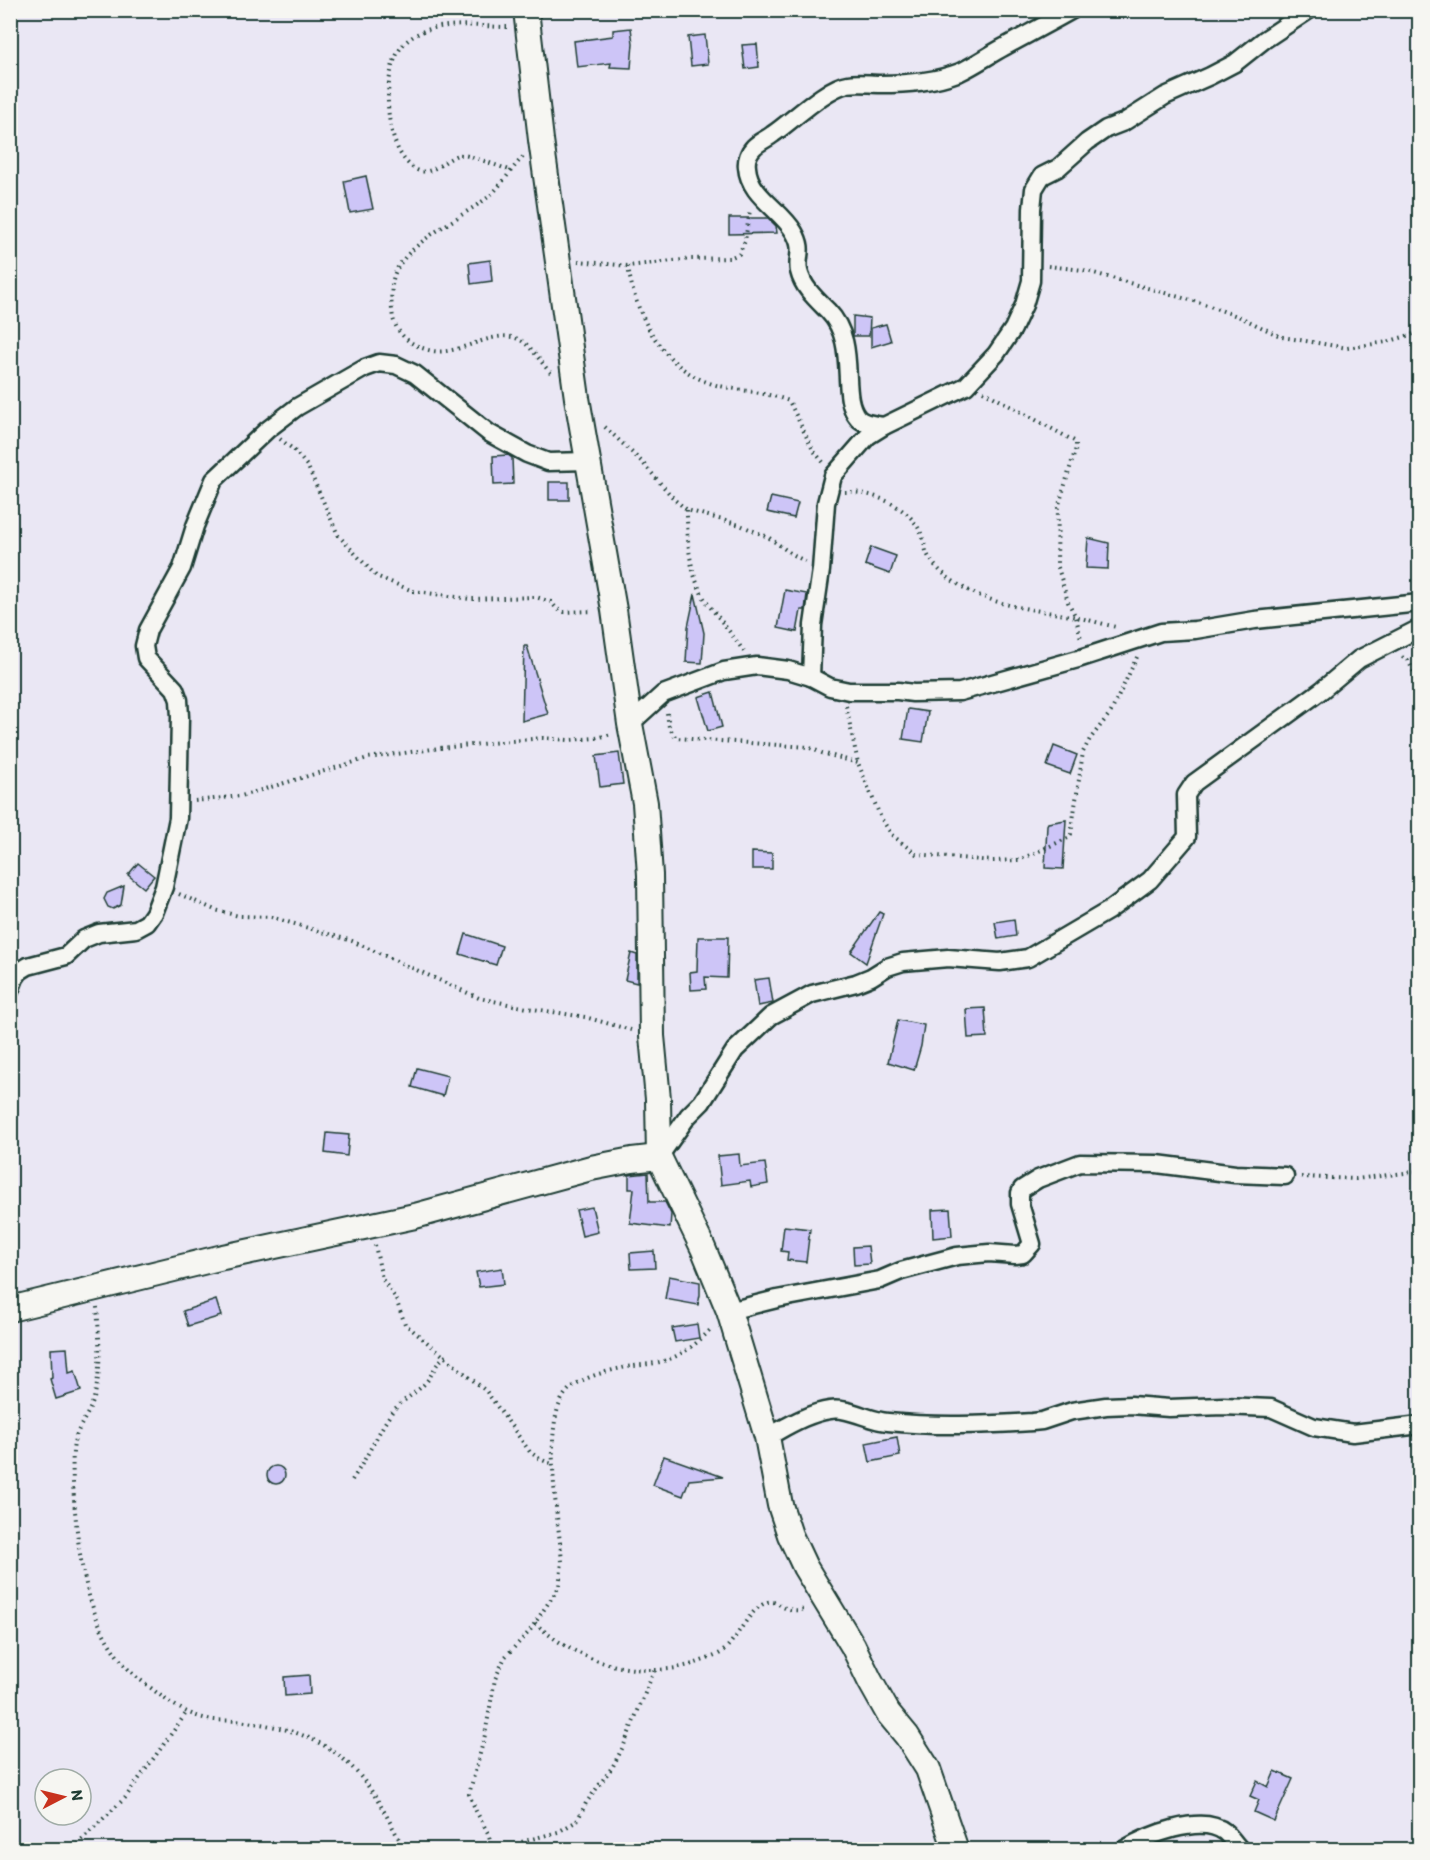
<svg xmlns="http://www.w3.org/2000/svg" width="1430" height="1860" font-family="Itim,sans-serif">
<rect width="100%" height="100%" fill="#eae7f4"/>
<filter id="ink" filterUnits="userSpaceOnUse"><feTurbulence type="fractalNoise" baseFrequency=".0167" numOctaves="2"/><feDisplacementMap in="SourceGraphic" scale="12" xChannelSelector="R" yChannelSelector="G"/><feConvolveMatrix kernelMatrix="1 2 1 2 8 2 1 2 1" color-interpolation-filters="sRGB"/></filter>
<g filter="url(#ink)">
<!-- building -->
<g fill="#cdc5f7" stroke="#1f3d34" stroke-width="1.5">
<path d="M 631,28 L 633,43 L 631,68 L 610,67 L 611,63 L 577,67 L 574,41 L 613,36 L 613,30 Z"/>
<path d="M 705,35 L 708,64 L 691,66 L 688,37 Z"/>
<path d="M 757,44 L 759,67 L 745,69 L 742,45 Z"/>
<path d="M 366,176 L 373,209 L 350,213 L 344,181 Z"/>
<path d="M 729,218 L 768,218 L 776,226 L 777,233 L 729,234 Z"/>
<path d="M 490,260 L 492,281 L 471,284 L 469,263 Z"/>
<path d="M 853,316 L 870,318 L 869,336 L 853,336 Z"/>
<path d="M 886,324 L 891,341 L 871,347 L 871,328 Z"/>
<path d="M 508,455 L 512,458 L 513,484 L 494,485 L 493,456 Z"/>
<rect x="549" y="482" width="20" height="18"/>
<path d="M 771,497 L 798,503 L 794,518 L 767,512 Z"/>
<path d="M 1088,538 L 1109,543 L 1108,569 L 1086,568 Z"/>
<path d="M 871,547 L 896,556 L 890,574 L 865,565 Z"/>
<path d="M 785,590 L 807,594 L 805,610 L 801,610 L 797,632 L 778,628 Z"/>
<path d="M 695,594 L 704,633 L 702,663 L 686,662 L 688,627 Z"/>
<path d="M 524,646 L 527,646 L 548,714 L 522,721 Z"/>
<path d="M 713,692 L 722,727 L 708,731 L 698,697 Z"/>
<path d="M 908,709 L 928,712 L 923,742 L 903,739 Z"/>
<path d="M 1054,746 L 1077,755 L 1070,774 L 1047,766 Z"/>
<path d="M 619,753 L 623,784 L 600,787 L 596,756 Z"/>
<path d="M 1066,820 L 1063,869 L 1045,868 L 1047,825 L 1048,823 Z"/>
<path d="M 752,852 L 772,853 L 772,869 L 752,869 Z"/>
<path d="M 138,863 L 154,876 L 144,888 L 128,875 Z"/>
<path d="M 124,886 L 121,905 L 113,909 L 108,907 L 104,899 L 107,893 Z"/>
<path d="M 879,912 L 883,914 L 866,963 L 851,952 Z"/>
<path d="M 1014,919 L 1016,936 L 998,939 L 995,922 Z"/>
<path d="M 466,934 L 502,946 L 496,965 L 460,954 Z"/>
<path d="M 698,937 L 728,937 L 727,978 L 705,977 L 706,989 L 691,990 L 690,972 L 697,971 Z"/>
<path d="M 631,953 L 637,955 L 637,983 L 625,980 Z"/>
<path d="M 769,978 L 773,1003 L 758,1006 L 754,980 Z"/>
<path d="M 985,1008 L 987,1037 L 968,1038 L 966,1009 Z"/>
<path d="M 898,1020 L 924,1025 L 921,1046 L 914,1070 L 888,1062 Z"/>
<path d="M 417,1068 L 448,1076 L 443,1096 L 412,1087 Z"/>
<path d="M 327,1133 L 349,1135 L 347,1156 L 325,1153 Z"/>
<path d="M 739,1154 L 740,1166 L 765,1163 L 768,1184 L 751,1187 L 750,1181 L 721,1185 L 718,1156 Z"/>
<path d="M 648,1173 L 649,1202 L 665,1202 L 671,1214 L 670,1228 L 630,1223 L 634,1189 L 629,1189 L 629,1175 Z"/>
<path d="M 592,1207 L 598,1232 L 582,1236 L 576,1210 Z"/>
<path d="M 950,1209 L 952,1236 L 933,1238 L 932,1210 Z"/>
<path d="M 784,1226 L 810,1229 L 806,1262 L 787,1260 L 788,1252 L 781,1251 Z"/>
<path d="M 868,1246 L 870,1264 L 854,1265 L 853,1247 Z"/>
<path d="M 654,1251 L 655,1268 L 631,1269 L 630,1253 Z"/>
<path d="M 502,1268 L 504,1284 L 479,1287 L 476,1272 Z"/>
<path d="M 669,1276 L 700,1282 L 700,1295 L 698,1305 L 665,1299 Z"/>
<path d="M 216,1300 L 221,1316 L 188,1326 L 183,1311 Z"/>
<path d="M 697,1324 L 699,1338 L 675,1342 L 672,1328 Z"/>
<path d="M 67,1348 L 69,1373 L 75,1371 L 81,1391 L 56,1399 L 50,1379 L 52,1378 L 51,1349 Z"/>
<path d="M 897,1437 L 900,1456 L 870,1462 L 866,1443 Z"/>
<path d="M 664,1456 L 723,1477 L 689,1480 L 683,1496 L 653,1485 Z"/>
<circle cx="276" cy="1475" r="9"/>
<path d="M 309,1675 L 310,1694 L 285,1696 L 284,1677 Z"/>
<path d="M 1275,1771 L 1293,1779 L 1274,1821 L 1254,1812 L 1259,1800 L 1250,1796 L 1257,1781 L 1268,1787 Z"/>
</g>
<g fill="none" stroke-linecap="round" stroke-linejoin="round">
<defs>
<g id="street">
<path d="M 884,426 C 875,424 865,425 858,418 C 838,395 860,344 828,311 C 817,300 803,288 799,271 C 796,256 805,251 794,232 C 781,209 749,196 747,167 C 746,160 749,152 754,147 C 760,141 767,139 773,134 C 792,121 827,87 848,84 C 858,82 870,84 880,84 C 908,84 934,82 960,72 C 975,65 989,55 1004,47 C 1026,35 1049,23 1072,10"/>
<path d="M 811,677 L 813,625 L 821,570 L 826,503 L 833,476 L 868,436 L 884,426 L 966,386 L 996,354 L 1013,329 L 1024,305 L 1031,281 L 1032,209 L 1034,189 L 1042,176 L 1058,168 L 1087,142 L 1106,129 L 1124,122 L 1165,96 L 1210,76 L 1235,63 L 1264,40 L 1309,10"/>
<path d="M 630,724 L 663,694 L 724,671 L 757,666 L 788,670 L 811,677 L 830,687 L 849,691 L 898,691 L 913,693 L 960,692 L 1078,659 L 1161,632 L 1195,630 L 1255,620 L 1420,603"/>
<path d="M 10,991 L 15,978 L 20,971 L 28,966 L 66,956 L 84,939 L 99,933 L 136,929 L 147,923 L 154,913 L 164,887 L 178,818 L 180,717 L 179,700 L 175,689 L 146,658 L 144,646 L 148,630 L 182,568 L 195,526 L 214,480 L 267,430 L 297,407 L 365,368 L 379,363 L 396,365 L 415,374 L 489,433 L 527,454 L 548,462 L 588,461"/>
<path d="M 659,1157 L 688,1116 L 702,1102 L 735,1050 L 771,1016 L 812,994 L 856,983 L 871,977 L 887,967 L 903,962 L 948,958 L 1000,962 L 1028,958 L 1108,911 L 1150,880 L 1187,837 L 1186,795 L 1194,783 L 1322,690 L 1359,659 L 1420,628"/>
<path d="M 729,1311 L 777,1299 L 880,1280 L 901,1271 L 957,1256 L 989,1253 L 1015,1255 L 1023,1254 L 1032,1244 L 1020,1204 L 1020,1193 L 1022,1189 L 1038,1179 L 1080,1163 L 1157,1164 L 1235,1174 L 1285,1176"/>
<path d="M 767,1437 C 786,1427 808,1413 830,1410 C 849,1407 869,1421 888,1422 C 936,1427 984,1425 1032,1422 L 1042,1421 L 1072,1411 L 1106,1406 L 1131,1405 L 1169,1408 L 1223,1406 L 1271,1408 L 1314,1427 L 1353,1433 L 1420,1425"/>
<path d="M 1123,1850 C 1146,1836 1201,1813 1225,1832 C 1231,1837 1235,1845 1241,1850"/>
</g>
<g id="secondary">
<path d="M 526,10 L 541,140 L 577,398 L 614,610 L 630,724 L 645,803 L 650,875 L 652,1036 L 658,1099 L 659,1157 L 703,1248 L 729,1311 L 767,1437 L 780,1505 L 790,1535 L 805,1567 L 853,1646 L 870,1681 L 888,1713 L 907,1736 L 928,1769 L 956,1850"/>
<path d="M 10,1309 L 223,1257 L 415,1216 L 591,1168 L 632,1160 L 659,1157"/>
</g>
</defs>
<!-- street casing -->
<use href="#street" stroke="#1f3d34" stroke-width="21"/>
<!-- secondary casing -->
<use href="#secondary" stroke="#1f3d34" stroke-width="28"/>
<!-- path -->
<g stroke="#1f3d34" stroke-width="4" stroke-dasharray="1.5 4.5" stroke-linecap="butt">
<path d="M 507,27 C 476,27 432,18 406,42 C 379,66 382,153 417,170 C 431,177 445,159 458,155 C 467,153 499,167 510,170"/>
<path d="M 523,157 C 510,170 500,188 487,198 C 462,217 407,243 395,273 C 390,285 391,305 393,318 C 398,337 414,347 433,351 C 461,356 497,325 522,341 C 534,349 542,365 553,375"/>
<path d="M 578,261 L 628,266 L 691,259 L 729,258 L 739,254 L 745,241 L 750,210"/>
<path d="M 628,266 C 635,316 664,371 716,385 C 740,391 766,392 789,401 L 813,450 L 823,462"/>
<path d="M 1048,266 L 1083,270 L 1201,303 L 1240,317 L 1282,337 L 1347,348 L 1387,342 L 1420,332"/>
<path d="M 983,391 L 1076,442 L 1076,448 L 1058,508 L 1057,564 L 1068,602 L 1076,617 L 1081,639"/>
<path d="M 605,427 L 642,462 L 675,500 L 687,510 L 740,525 L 768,537 L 793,555 L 805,561"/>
<path d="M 280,439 L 294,450 L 308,467 L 338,535 L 376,576 L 413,591 L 470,599 L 536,597 L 551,602 L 557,609 L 564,612 L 593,611"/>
<path d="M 845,492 C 871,491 906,505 919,529 C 923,536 924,544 926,551 C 931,564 942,573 953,581 C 990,607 1034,609 1076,617 C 1089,620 1103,624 1116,627"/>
<path d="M 687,510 C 687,541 689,577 708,604 C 720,620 733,635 744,652"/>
<path d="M 1402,657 L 1408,660 L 1420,685"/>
<path d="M 846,706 L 858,763 L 881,818 L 892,835 L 916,854 L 992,861 L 1019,860 L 1068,838 L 1071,834 L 1083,752 L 1090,739 L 1111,712 L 1137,657"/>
<path d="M 667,713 L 669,727 L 676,738 L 808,747 L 822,753 L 858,763"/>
<path d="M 195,801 L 241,796 L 368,758 L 440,748 L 542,738 L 569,740 L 596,738 L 612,734"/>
<path d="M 179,894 L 215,910 L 239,916 L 271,917 L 352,941 L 479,998 L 527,1008 L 585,1017 L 631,1030"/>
<path d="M 1301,1177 L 1356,1179 L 1420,1171"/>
<path d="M 375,1245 L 382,1279 L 395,1297 L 405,1324 L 486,1391 L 530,1452 L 540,1459 L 554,1465"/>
<path d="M 97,1307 C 99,1336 102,1365 95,1394 C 92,1410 80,1423 75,1439 C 70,1455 74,1503 76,1521 C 81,1575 93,1636 134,1675 C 141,1681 149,1686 156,1692 C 171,1704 188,1715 208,1719 C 216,1721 226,1720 235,1721 C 271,1724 307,1732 337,1754 C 371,1780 385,1814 405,1850"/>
<path d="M 352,1480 C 367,1458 377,1434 392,1412 C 402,1400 417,1393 427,1381 C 434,1372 435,1363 446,1356"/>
<path d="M 535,1623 C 578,1663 641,1681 696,1663 C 704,1660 715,1657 722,1652 C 737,1640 749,1608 768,1602 C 777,1600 781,1608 789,1609 C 795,1611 801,1610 807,1609"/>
<path d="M 75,1850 L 80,1841 L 125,1798 L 187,1712"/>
<path d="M 492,1850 L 489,1835 L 476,1811 L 469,1794 L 485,1735 L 495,1679 L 505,1657 L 529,1632 L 559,1587 L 562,1562 C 559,1523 541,1426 565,1394 C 576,1379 603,1372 622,1368 C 635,1365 650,1365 663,1361 C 682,1356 698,1343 712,1328"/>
<path d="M 513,1850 L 521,1842 L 558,1832 L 577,1821 L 586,1803 L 613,1766 L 624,1745 L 654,1671"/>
</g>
<!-- street -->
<use href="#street" stroke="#f6f6f2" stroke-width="16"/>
<!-- secondary -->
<use href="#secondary" stroke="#f6f6f2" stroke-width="24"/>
</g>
</g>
<!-- margin -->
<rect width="1430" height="1860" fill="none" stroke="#f6f6f2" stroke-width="36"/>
<rect x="18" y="18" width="1394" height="1824" fill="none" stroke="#1f3d34" stroke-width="2" filter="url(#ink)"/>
<!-- north arrow -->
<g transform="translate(63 1797) rotate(83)"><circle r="28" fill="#f6f6f2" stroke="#a0aca6" stroke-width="1.5"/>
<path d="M0-4.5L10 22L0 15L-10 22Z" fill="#c8321e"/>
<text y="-9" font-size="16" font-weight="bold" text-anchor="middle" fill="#1f3d34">N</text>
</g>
</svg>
